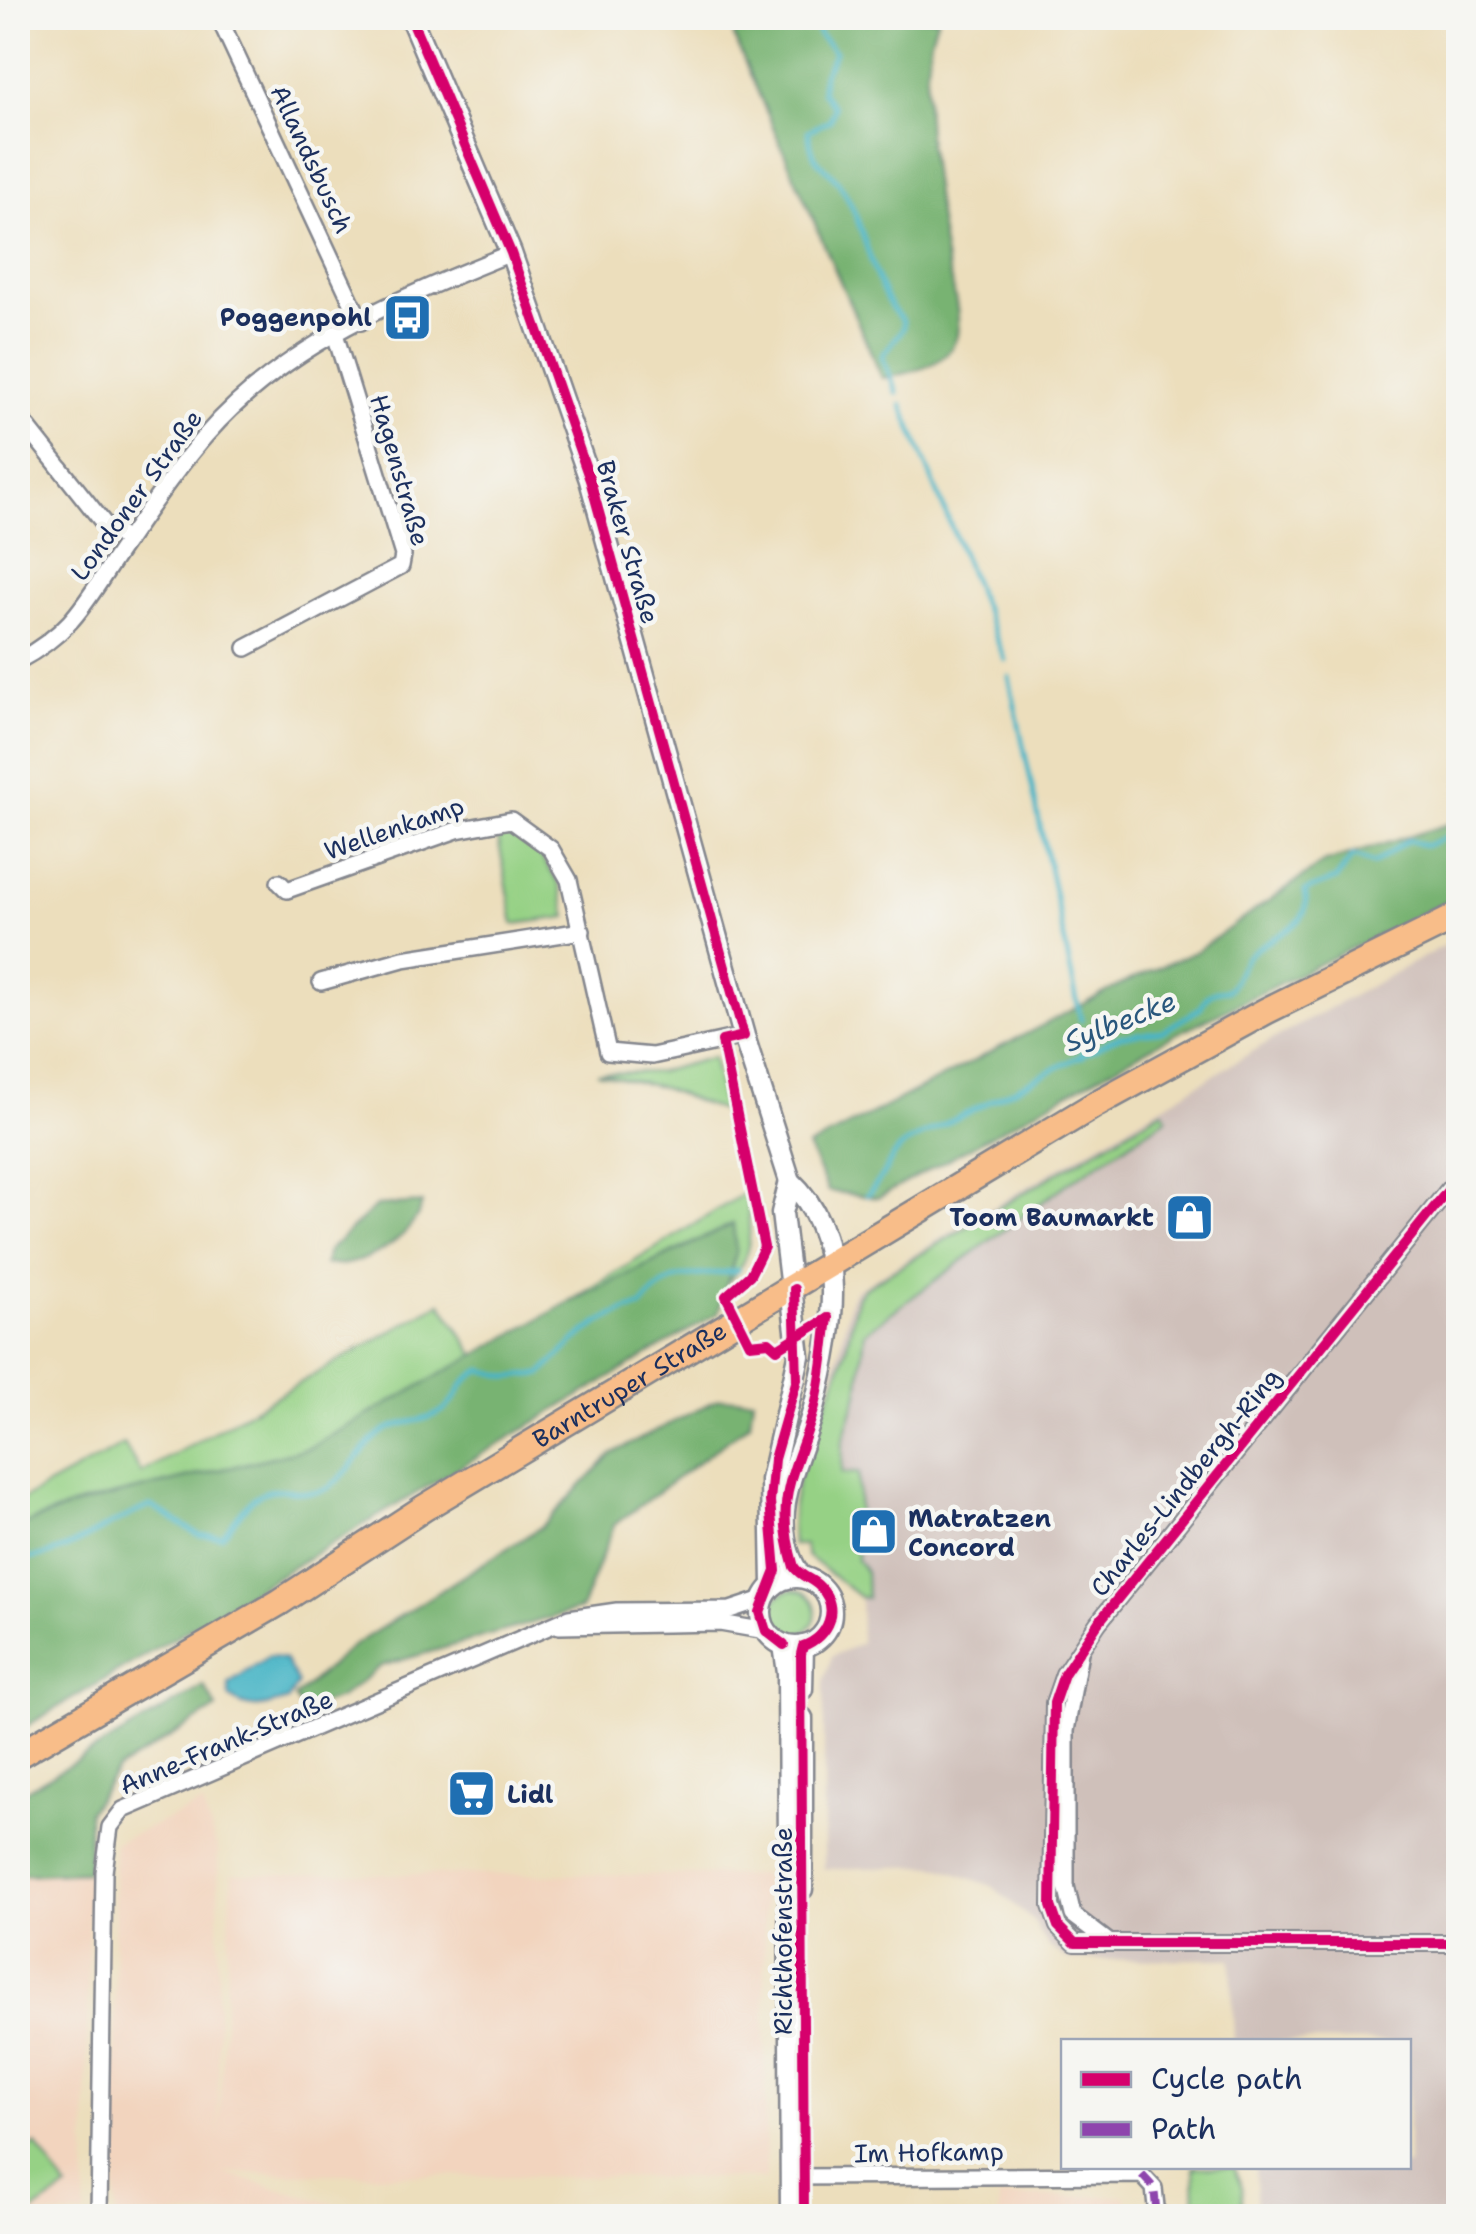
<svg xmlns="http://www.w3.org/2000/svg" width="1476" height="2234" font-family="'Shantell Sans',sans-serif">
<rect width="100%" height="100%" fill="#f6f6f2"/>
<filter id="ink" filterUnits="userSpaceOnUse"><feTurbulence type="fractalNoise" baseFrequency=".01" numOctaves="2"/><feDisplacementMap in="SourceGraphic" scale="20" xChannelSelector="R" yChannelSelector="G"/><feConvolveMatrix kernelMatrix="1 2 1 2 8 2 1 2 1" color-interpolation-filters="sRGB"/></filter>
<filter id="wash" filterUnits="userSpaceOnUse"><feTurbulence type="fractalNoise" baseFrequency=".0048" numOctaves="4" result="noise"/><feDisplacementMap in="SourceGraphic" scale="40" xChannelSelector="R" yChannelSelector="G"/><feGaussianBlur stdDeviation="2.25" result="paint"/><feColorMatrix in="noise" values="0 0 0 0 0 0 0 0 0 0 0 0 0 0 0 0 0 1.4 0 .05"/><feComposite in="paint" operator="in"/></filter>
<g filter="url(#wash)">
<rect width="100%" height="100%" fill="#ecdebc"/>
<!-- built -->
<g fill="#f2d4be">
<path d="M 202,1804 L 218,1851 L 218,2142 L 232,1874 L 764,1875 L 766,2179 L 223,2173 L 362,2212 L 584,2211 L 584,2216 L 116,2216 L 114,1843 Z"/>
<path d="M 89,1872 L 85,2216 L 18,2216 L 18,1875 Z"/>
<path d="M 1126,2196 L 1128,2216 L 999,2216 L 999,2197 Z"/>
</g>
<!-- industrial -->
<path fill="#cfc0ba" d="M 1458,938 L 1458,2216 L 1257,2216 L 1255,2167 L 1408,2166 L 1408,2042 L 1234,2041 L 1231,1959 L 1069,1960 L 1048,1946 L 1034,1922 L 992,1886 L 935,1866 L 824,1869 L 824,1679 L 832,1656 L 861,1643 L 860,1597 L 827,1566 L 806,1556 L 803,1533 L 822,1428 L 851,1297 L 857,1289 L 1270,1041 Z"/>
<!-- green -->
<g fill="#96d185" stroke="#588072" stroke-width="2.5">
<path d="M 497,832 L 530,839 L 559,884 L 567,917 L 514,924 Z"/>
<path d="M 713,1057 L 724,1112 L 660,1087 L 597,1073 L 659,1072 Z"/>
<path d="M 1163,1110 L 1167,1118 L 1064,1186 L 865,1332 L 858,1394 L 843,1441 L 842,1473 L 859,1473 L 857,1560 L 866,1572 L 867,1598 L 860,1597 L 807,1556 L 804,1545 L 792,1545 C 786,1478 820,1425 841,1365 C 849,1343 851,1319 858,1296 L 864,1288 Z"/>
<path d="M 746,1192 C 750,1229 756,1255 727,1283 L 736,1253 L 732,1224 L 564,1305 Z"/>
<path d="M 441,1303 L 475,1355 L 309,1448 L 72,1506 L 18,1527 L 18,1502 L 124,1444 L 141,1473 Z"/>
<circle cx="794" cy="1612" r="22"/>
<path d="M 36,2144 L 67,2189 L 27,2216 L 18,2216 L 18,2157 Z"/>
<path d="M 1194,2167 L 1233,2167 L 1242,2187 L 1242,2216 L 1195,2216 Z"/>
</g>
<!-- forest -->
<g fill="#78b372" stroke="#4a7168" stroke-width="2.5">
<path d="M 734,18 L 938,18 C 913,76 934,189 944,252 C 948,275 960,304 958,328 C 956,365 911,373 882,378 L 734,37 Z"/>
<path d="M 1458,821 L 1458,896 L 1162,1041 L 878,1198 L 828,1191 L 808,1147 L 1126,982 L 1195,952 L 1323,863 Z"/>
<path d="M 422,1203 C 415,1239 357,1271 325,1264 L 328,1251 L 376,1206 Z"/>
<path d="M 733,1224 L 736,1253 L 718,1313 L 18,1731 L 18,1527 L 72,1506 L 309,1448 L 564,1305 Z"/>
<path d="M 753,1398 L 750,1423 L 614,1525 L 581,1609 L 381,1666 L 340,1698 L 303,1710 L 294,1698 L 351,1647 L 541,1527 L 613,1453 L 718,1399 Z"/>
<path d="M 204,1686 L 217,1708 L 117,1770 L 88,1812 L 89,1872 L 18,1875 L 18,1795 Z"/>
</g>
<!-- water -->
<path fill="#49b5c6" stroke="#327292" stroke-width="2.5" d="M 269,1656 L 284,1659 L 298,1683 L 288,1700 C 266,1707 248,1713 229,1697 L 229,1683 Z"/>
<g fill="none" stroke-linecap="round" stroke-linejoin="round">
<!-- stream -->
<g stroke="#49b5c6" stroke-width="5">
<path d="M 822,18 L 818,34 L 835,52 L 823,75 L 822,92 L 834,107 L 830,120 L 808,131 C 814,169 820,158 838,182 C 868,223 870,291 903,321 L 903,329 L 882,356 L 897,393"/>
<path d="M 902,405 L 1005,660"/>
<path d="M 1009,677 L 1081,1020"/>
<path d="M 1082,1057 L 1084,1036"/>
<path d="M 867,1195 C 885,1179 886,1160 905,1144 L 1120,1036 L 1163,1031 L 1201,1008 C 1206,993 1213,991 1228,990 C 1237,980 1239,965 1248,956 C 1272,932 1314,930 1305,891 L 1336,879 L 1353,856 L 1374,864 L 1408,840 L 1425,846 L 1458,832"/>
<path d="M 18,1560 C 68,1557 104,1523 151,1506 L 199,1535 L 222,1536 C 234,1524 244,1504 257,1496 C 281,1480 306,1502 330,1487 C 352,1472 365,1440 390,1428 C 410,1419 430,1423 447,1407 C 465,1391 453,1386 482,1370 L 510,1377 L 542,1374 C 571,1343 598,1315 641,1307 C 673,1265 693,1280 738,1270"/>
</g>
</g>
</g>
<g filter="url(#ink)">
<g fill="none" stroke-linecap="round" stroke-linejoin="round">
<defs>
<g id="minor">
<path d="M 219,18 L 361,322"/>
<path d="M 18,415 L 106,526 L 127,540"/>
<path d="M 246,648 L 401,566 L 403,555 L 335,334"/>
<path d="M 18,661 C 77,629 87,598 124,545 C 149,508 176,469 206,435 C 285,344 402,297 511,253"/>
<path d="M 279,882 L 287,890 L 457,830 L 511,820 L 551,849 L 569,880 L 608,1052 L 652,1056 L 744,1036"/>
<path d="M 321,982 L 403,959 L 582,931"/>
<path d="M 1458,1178 L 1098,1623 L 1064,1674 L 1054,1703 L 1051,1906 L 1058,1926 L 1075,1943 L 1458,1943"/>
<path d="M 559,1626 L 720,1623 L 766,1631"/>
<path d="M 1080,1652 L 1066,1731 L 1066,1886 L 1073,1915 L 1110,1943"/>
<path d="M 790,2177 L 1142,2175 L 1154,2188 L 1157,2216"/>
<path d="M 99,2216 L 104,1872 L 110,1827 L 123,1810 L 569,1618 L 617,1611 L 730,1610 L 763,1599"/>
</g>
<g id="tertiary">
<path d="M 411,18 L 511,253 L 590,480 L 744,1036 L 790,1181 C 851,1238 833,1335 814,1408 C 800,1462 761,1520 801,1577"/>
<circle cx="796" cy="1612" r="35"/>
<path d="M 773,1585 L 771,1480 L 799,1356 L 782,1213 L 790,1181"/>
<path d="M 784,1645 L 788,1673 L 791,2216"/>
<path d="M 802,1689 L 803,1646"/>
<path d="M 802,1718 L 802,1889"/>
</g>
<g id="primary">
<path id="s1" d="M 18,1755 L 280,1602 L 424,1508 L 1096,1104 L 1266,1011 L 1458,916"/>
</g>
</defs>
<!-- minor casing -->
<use href="#minor" stroke="#84868d" stroke-width="20"/>
<!-- tertiary casing -->
<use href="#tertiary" stroke="#84868d" stroke-width="25"/>
<!-- primary casing -->
<use href="#primary" stroke="#84868d" stroke-width="30"/>
<!-- minor -->
<use href="#minor" stroke="#fff" stroke-width="15"/>
<!-- tertiary -->
<use href="#tertiary" stroke="#fff" stroke-width="20"/>
<!-- primary -->
<use href="#primary" stroke="#f8bd89" stroke-width="25"/>
<!-- quiet -->
<path stroke="#8e44ad" stroke-width="8" stroke-dasharray="15 8" stroke-linecap="butt" d="M 1142,2175 L 1154,2188 L 1157,2216"/>
<defs>
<g id="cycleway">
<path d="M 411,18 L 511,253 L 590,480 L 744,1036 L 722,1041 L 764,1247 L 750,1275 L 726,1296 L 750,1344 L 769,1342 L 777,1349 L 828,1318"/>
<path d="M 1458,1178 L 1098,1623 L 1064,1674 L 1054,1703 L 1051,1906 L 1058,1926 L 1075,1943 L 1458,1943"/>
<path d="M 784,1645 L 766,1631 L 760,1612 L 776,1571 L 770,1501 L 774,1459 L 797,1379 L 794,1289"/>
<path d="M 804,2216 L 801,1654 L 803,1646 C 828,1637 841,1608 820,1587 C 812,1578 802,1578 794,1567 C 773,1497 795,1474 814,1410 C 822,1381 824,1348 828,1318"/>
</g>
</defs>
<!-- cycleway casing -->
<use href="#cycleway" stroke="#f6f6f2" stroke-width="16"/>
<!-- cycleway -->
<use href="#cycleway" stroke="#d6006c" stroke-width="10"/>
</g>
</g>
<!-- icons -->
<defs>
<symbol id="bus-square" viewBox="-11 -11 22 22"><rect x="-9" y="-9" width="18" height="18" rx="4" fill="#1f6fb2" stroke="#f6f6f2"/><path d="M-5-6H5V4H4V6H2V4H-2V6H-4V4H-5ZM-3.5-4V0h7V-4ZM-3.5 1.2v1.5H-2V1.2ZM2 1.2v1.5H3.5V1.2Z" fill="#fff"/></symbol>
<symbol id="shop-square" viewBox="-11 -11 22 22"><rect x="-9" y="-9" width="18" height="18" rx="4" fill="#1f6fb2" stroke="#f6f6f2"/><path d="M-5-2.5h2.3a2.7 3.5 0 0 1 5.4 0H5L5.5 6h-11ZM-1.5-2.5h3a1.5 2.3 0 0 0-3 0Z" fill="#fff"/></symbol>
<symbol id="supermarket-square" viewBox="-11 -11 22 22"><rect x="-9" y="-9" width="18" height="18" rx="4" fill="#1f6fb2" stroke="#f6f6f2"/><path d="M-6-5.5h2.5l.6 2H6L4.5 2H-2.5L-4.4-4H-6ZM-1.5 3.2a1.3 1.3 0 1 0 .1 0ZM3 3.2a1.3 1.3 0 1 0 .1 0Z" fill="#fff"/></symbol>
</defs>
<g fill-rule="evenodd">
<use href="#bus-square" x="380" y="290" width="55" height="55"/>
<use href="#shop-square" x="1162" y="1190" width="55" height="55"/>
<use href="#shop-square" x="846" y="1504" width="55" height="55"/>
<use href="#supermarket-square" x="444" y="1766" width="55" height="55"/>
</g>
<g text-anchor="middle" stroke-width="9" stroke-linejoin="round" paint-order="stroke">
<!-- street labels -->
<g font-size="25" fill="#1b2f5e" stroke="#f6f6f2">
<text transform="translate(312 159) rotate(65)" y="9">Allandsbusch</text>
<text transform="translate(400 470) rotate(74)" y="9">Hagenstraße</text>
<text transform="translate(136 495) rotate(-54)" y="9">Londoner Straße</text>
<text transform="translate(628 542) rotate(74)" y="9">Braker Straße</text>
<text transform="translate(394 828) rotate(-19)" y="9">Wellenkamp</text>
<text dy="9" stroke="none"><textPath href="#s1" startOffset="715">Barntruper Straße</textPath></text>
<text transform="translate(1185 1482) rotate(-51)" y="9">Charles-Lindbergh-Ring</text>
<text transform="translate(226 1742) rotate(-23)" y="9">Anne-Frank-Straße</text>
<text transform="translate(783 1931) rotate(-90)" y="9">Richthofenstraße</text>
<text transform="translate(929 2152) rotate(-1)" y="9">Im Hofkamp</text>
</g>
<!-- poi labels -->
<g font-size="25" font-weight="bold" fill="#1b2f5e" stroke="#f6f6f2" text-anchor="end">
<text x="372" y="326">Poggenpohl</text>
<text x="1154" y="1226">Toom Baumarkt</text>
<text x="908" y="1527" text-anchor="start">Matratzen<tspan x="908" dy="29">Concord</tspan></text>
<text x="507" y="1803" text-anchor="start">Lidl</text>
</g>
<!-- water labels -->
<g font-size="28" font-style="italic" fill="#29577d" stroke="#f6f6f2">
<text transform="translate(1120 1021) rotate(-22)" y="10">Sylbecke</text>
</g>
</g>
<!-- margin -->
<rect width="1476" height="2234" fill="none" stroke="#f6f6f2" stroke-width="60"/>
<!-- legend -->
<rect x="1061" y="2039" width="350" height="130" fill="#f6f6f2" stroke="#9ea6b7" stroke-width="2.5"/>
<rect x="1081" y="2072" width="50" height="15" fill="#d6006c" stroke="#9ea6b7" stroke-width="2.5"/>
<text x="1151" y="2089" font-size="30" fill="#1b2f5e">Cycle path</text>
<rect x="1081" y="2122" width="50" height="15" fill="#8e44ad" stroke="#9ea6b7" stroke-width="2.5"/>
<text x="1151" y="2139" font-size="30" fill="#1b2f5e">Path</text>
</svg>
